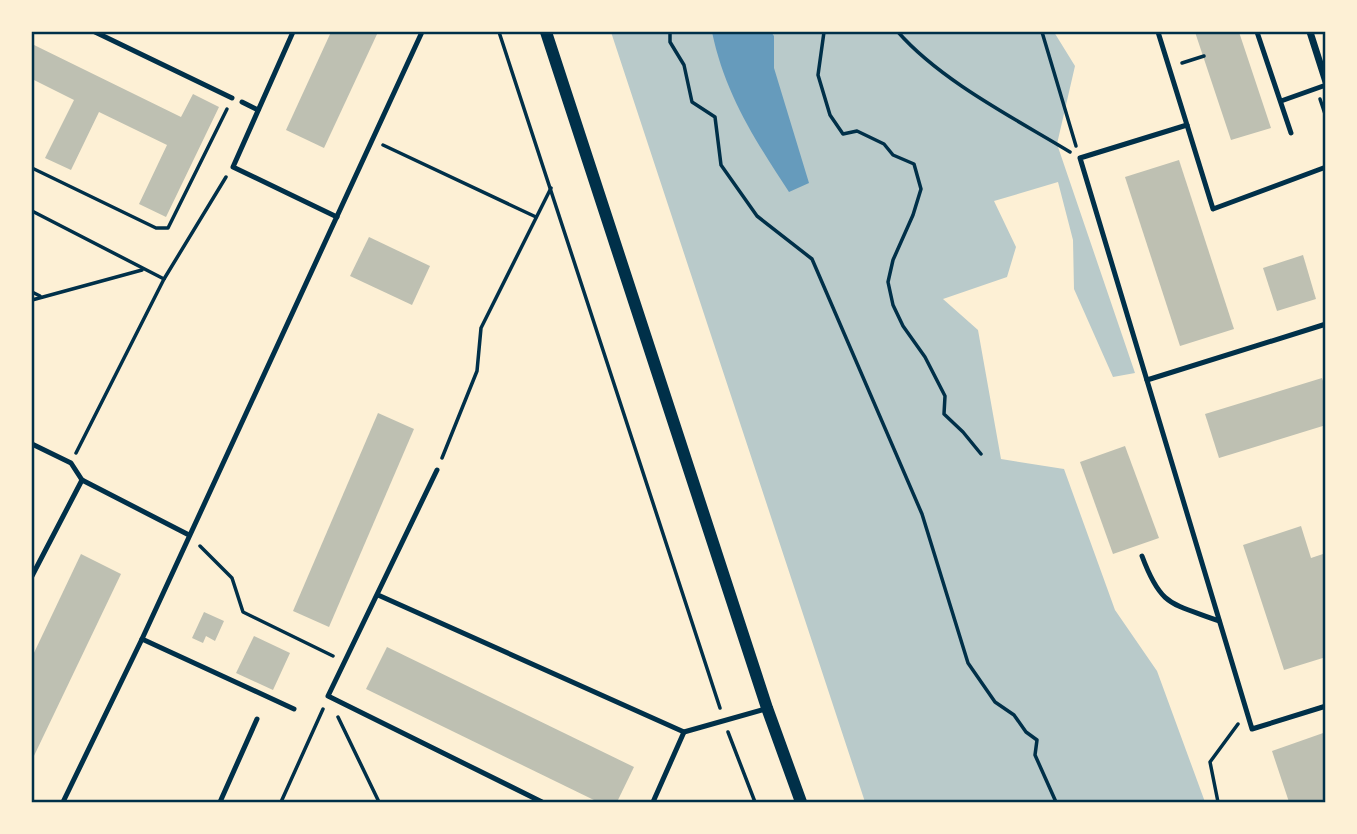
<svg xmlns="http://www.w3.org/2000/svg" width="1357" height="834" font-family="Bitter,serif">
<rect width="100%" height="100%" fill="#fdf0d5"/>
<!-- green -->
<path fill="#b9caca" d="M 611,32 L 1054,32 L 1075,66 L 1057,144 L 1135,373 L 1113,377 L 1074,289 L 1073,240 L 1058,182 L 994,201 L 1016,247 L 1007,277 L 943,299 L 978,330 L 1001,459 L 1064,469 L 1115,610 L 1157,671 L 1205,802 L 865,802 Z"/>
<!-- water -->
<path fill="#669bbc" d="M 712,32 L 771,32 L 774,36 L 774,68 L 809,183 L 789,192 C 755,140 725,94 712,32 Z"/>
<!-- building -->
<g fill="#bec0b2">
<path d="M 331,32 L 378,32 L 324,148 L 286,130 Z"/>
<path d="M 1195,32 L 1239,32 L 1271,128 L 1231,140 Z"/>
<path d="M 32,44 L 181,117 L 193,94 L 219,107 L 166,217 L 139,204 L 167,145 L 99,112 L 71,170 L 45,158 L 74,100 L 32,79 Z"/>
<path d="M 1179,160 L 1234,329 L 1180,346 L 1125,177 Z"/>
<path d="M 369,237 L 430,266 L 412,305 L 350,276 Z"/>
<path d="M 1303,255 L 1316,299 L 1277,311 L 1263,268 Z"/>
<path d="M 1322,378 L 1326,390 L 1326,425 L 1219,458 L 1205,414 Z"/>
<path d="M 378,413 L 414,429 L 329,627 L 293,611 Z"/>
<path d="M 1125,446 L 1159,538 L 1113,554 L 1080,462 Z"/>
<path d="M 1301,526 L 1311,558 L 1326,553 L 1326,657 L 1284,670 L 1243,545 Z"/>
<path d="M 81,554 L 121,574 L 32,760 L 32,657 Z"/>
<path d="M 204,612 L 224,621 L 215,641 L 206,636 L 203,643 L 192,638 Z"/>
<path d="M 254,636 L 290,653 L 273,690 L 236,673 Z"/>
<path d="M 387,647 L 634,767 L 617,802 L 598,802 L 366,689 Z"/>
<path d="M 1326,732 L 1326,802 L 1289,802 L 1272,751 Z"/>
</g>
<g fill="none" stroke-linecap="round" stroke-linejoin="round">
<!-- path -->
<g stroke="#003049" stroke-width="3.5">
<path d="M 499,32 L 720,708"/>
<path d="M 670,32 L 670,42 L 684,65 L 692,102 L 715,117 L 721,165 L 757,216 L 812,259 L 922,514 L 968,663 L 995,702 L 1014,715 L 1026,732 L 1037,740 L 1035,755 L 1056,802"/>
<path d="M 824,32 L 818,75 L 830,115 L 843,134 L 857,131 L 884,144 L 893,155 L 914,164 L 921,189 L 913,215 L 893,260 L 888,282 L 893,305 L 903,326 L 925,357 L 945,396 L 944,414 L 963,432 L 981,454"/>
<path d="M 898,32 C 941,81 1014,118 1070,152"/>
<path d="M 1042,32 L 1076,146"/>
<path d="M 1182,63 L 1204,56"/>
<path d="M 1320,99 L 1326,117"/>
<path d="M 383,145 L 536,217"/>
<path d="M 32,168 L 156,228 L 168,228 L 227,109"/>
<path d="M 32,211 L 164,279"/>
<path d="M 32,292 L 40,296"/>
<path d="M 32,300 L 142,270"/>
<path d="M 76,453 L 164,279 L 226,177"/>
<path d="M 442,458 L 477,371 L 481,328 L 551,188"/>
<path d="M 200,546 L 232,578 L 243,612 L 333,656"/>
<path d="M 338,717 L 379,802"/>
<path d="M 728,732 L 755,802"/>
<path d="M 281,802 L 323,709"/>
<path d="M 1218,802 L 1210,762 L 1238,724"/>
</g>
<!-- service -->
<g stroke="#003049" stroke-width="5">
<path d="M 95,32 L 232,98"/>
<path d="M 293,32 L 233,167 L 337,217"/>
<path d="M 1158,32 L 1187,125 L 1080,158 L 1252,729 L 1326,706"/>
<path d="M 1257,32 L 1291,133"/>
<path d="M 1281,101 L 1326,85"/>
<path d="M 242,102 L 258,110"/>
<path d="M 1187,125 L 1213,209 L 1326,167"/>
<path d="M 1147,380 L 1326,324"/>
<path d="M 32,444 L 71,463 L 82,480 L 189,535"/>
<path d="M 437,470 L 328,696 L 542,802"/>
<path d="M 1142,556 C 1161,607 1171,603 1219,621"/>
<path d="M 32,576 L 82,480"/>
<path d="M 378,595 L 684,732 L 653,802"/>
<path d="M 142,639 L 294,709"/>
<path d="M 684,732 L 765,709"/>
<path d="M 63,802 L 142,639 L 422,32"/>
<path d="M 220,802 L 257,719"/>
</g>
<!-- minor -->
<path stroke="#003049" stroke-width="7" d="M 1310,32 L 1326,82"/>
<!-- tertiary -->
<path stroke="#003049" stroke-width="12" d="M 546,32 L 767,708 L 801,802"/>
</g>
<!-- border -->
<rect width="1357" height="834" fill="none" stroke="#fdf0d5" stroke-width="66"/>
<rect x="33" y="33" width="1291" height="768" fill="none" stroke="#003049" stroke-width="2.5"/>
</svg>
